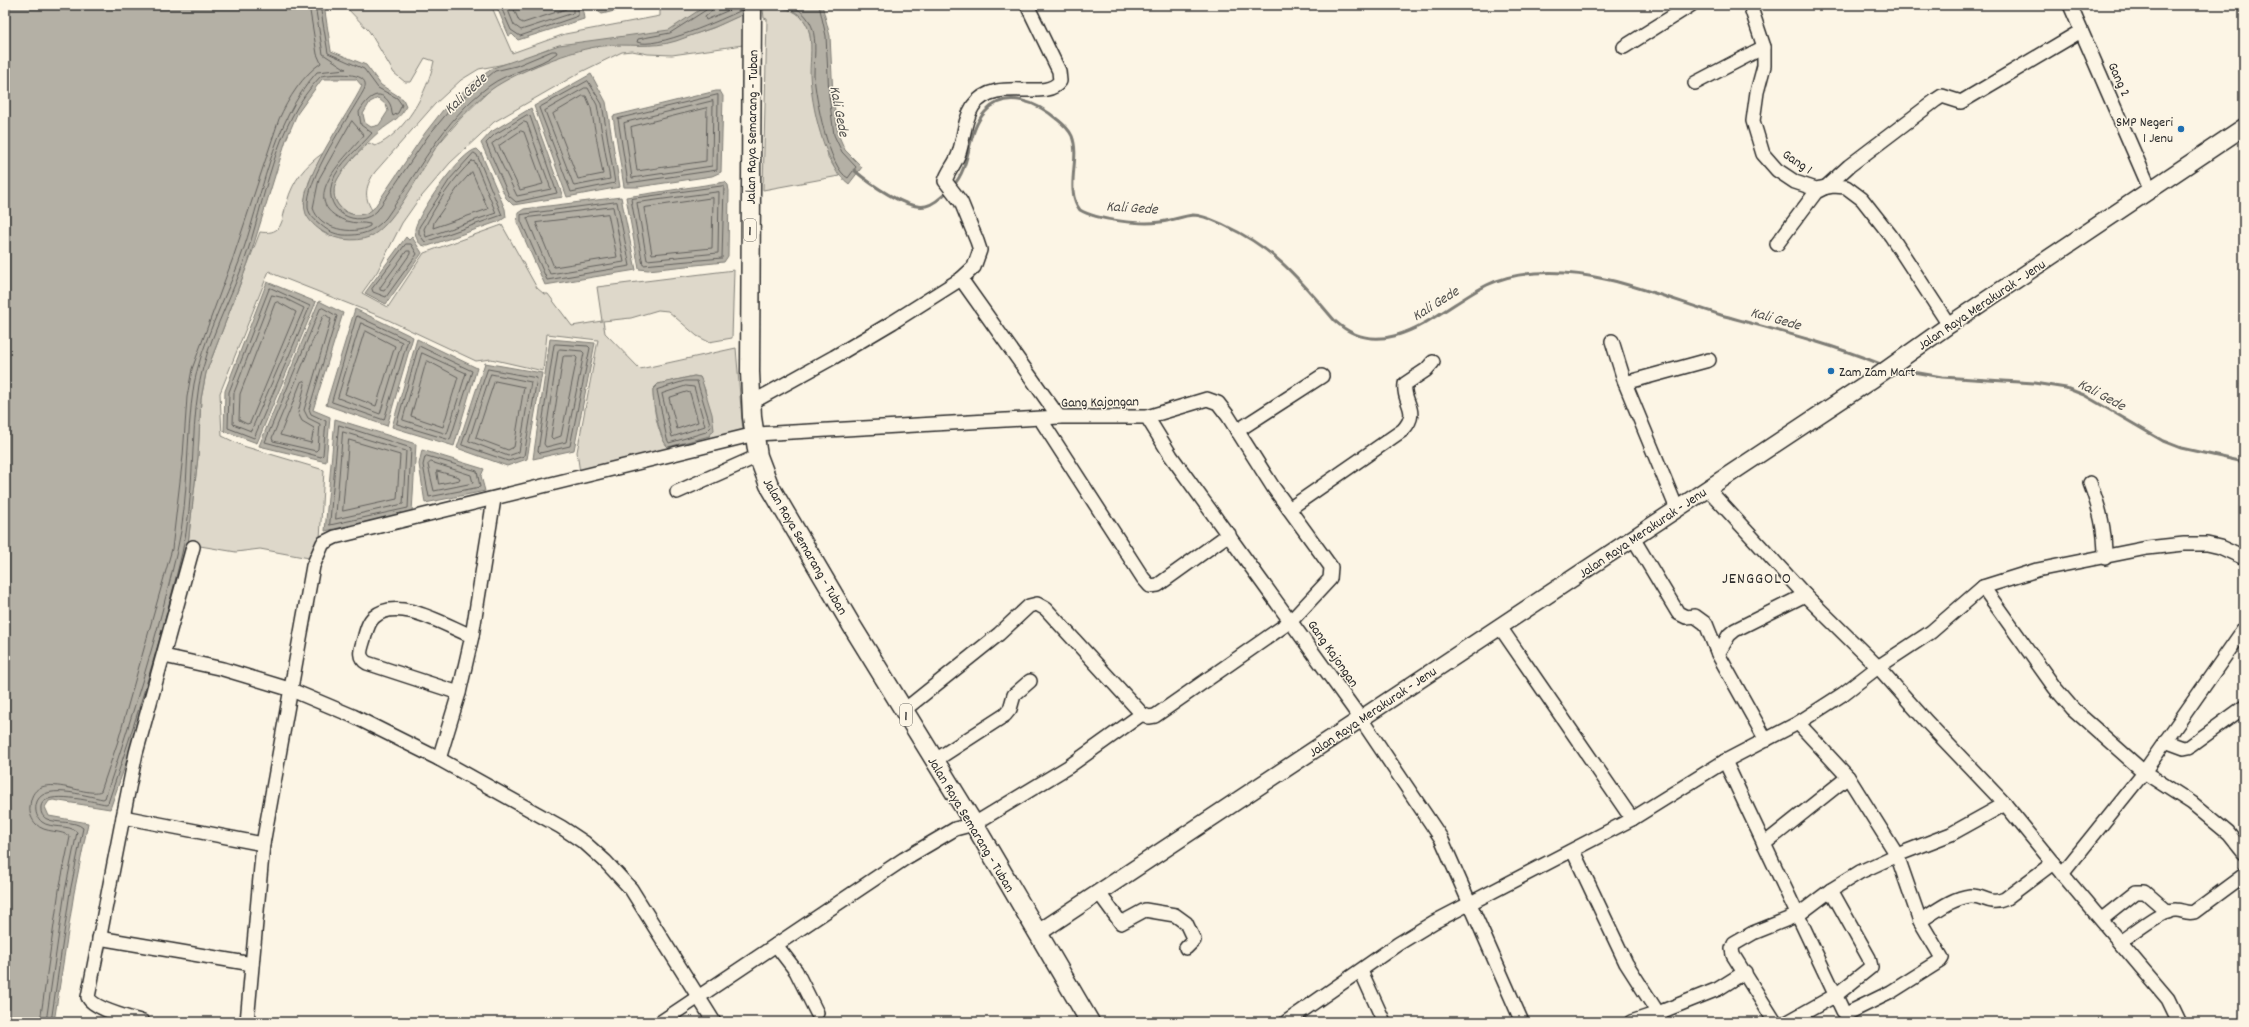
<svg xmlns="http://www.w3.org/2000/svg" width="2249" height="1027" font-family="Dekko,sans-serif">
<rect width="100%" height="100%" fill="#fcf5e5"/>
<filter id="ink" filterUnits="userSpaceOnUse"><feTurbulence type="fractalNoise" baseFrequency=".025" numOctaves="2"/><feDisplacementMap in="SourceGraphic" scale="8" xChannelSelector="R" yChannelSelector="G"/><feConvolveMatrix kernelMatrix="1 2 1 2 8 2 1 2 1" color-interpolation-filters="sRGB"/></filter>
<g filter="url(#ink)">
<!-- green -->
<g fill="#ded8ca" stroke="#84827a" fill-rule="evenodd">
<path d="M 344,5 L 491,5 L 512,53 L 565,34 L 660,16 L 660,5 L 713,5 L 667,43 L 713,28 L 743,14 L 743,45 L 672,55 L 648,54 L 632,51 L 622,52 L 581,72 L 494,122 L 450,163 L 416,203 L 402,223 L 377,272 L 362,293 L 388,307 L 424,253 L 502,225 L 537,288 L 544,294 L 548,294 L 572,326 L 602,321 L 597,287 L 734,270 L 732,338 L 709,342 L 697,336 L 668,311 L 658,310 L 631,318 L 603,321 L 605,333 L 640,369 L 736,348 L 743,432 L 580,473 L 577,452 L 598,340 L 547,334 L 543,371 L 491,359 L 476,361 L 382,317 L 276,275 L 269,271 L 220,393 L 222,436 L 243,446 L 324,470 L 320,539 L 309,558 L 260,549 L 236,552 L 188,544 L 198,457 L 201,399 L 206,373 L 260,232 C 268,233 275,233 280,226 C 284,219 284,209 287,202 C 293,180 305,166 323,153 L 309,182 L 304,203 L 322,232 L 330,236 L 355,239 L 372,235 L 389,220 L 436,147 L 462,117 L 491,89 L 549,48 L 515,62 L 479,69 L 461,80 L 435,104 L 375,172 C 366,185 363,196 372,210 C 358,223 328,209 335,185 C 340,169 357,155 369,143 L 375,146 C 405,134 428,91 434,61 L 425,58 L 411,82 L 405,82 L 394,73 L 369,31 ZM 694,376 L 700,377 L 705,390 L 709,436 L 668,447 C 657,434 653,406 653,389 L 658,384 Z"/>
<path d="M 777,8 C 792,8 803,15 809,29 L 828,157 L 839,176 L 763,190 L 767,19 L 764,18 L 763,9 Z"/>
</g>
<!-- water -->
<g fill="#b4b0a5" stroke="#7d7b74" fill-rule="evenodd">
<path d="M 5,5 L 324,5 L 331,51 L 366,65 L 381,85 L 403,99 L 406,106 C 401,119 389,123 380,131 C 368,141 344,167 337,180 C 324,206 356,226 374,208 L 425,133 L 443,110 L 470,85 L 493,68 L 559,45 L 669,30 L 707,5 L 822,5 L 830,36 L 833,96 L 838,134 L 845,150 L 862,167 L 849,184 C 824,166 811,104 810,74 C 810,60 813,41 808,28 C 805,20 798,12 789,9 C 764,1 737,18 715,27 C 702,32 689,36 676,41 C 651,49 628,43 603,46 C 575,48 514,73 492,89 C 471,104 449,128 435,149 C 420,172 396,221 373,235 C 362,242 341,241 329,235 C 320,231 310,223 306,214 C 294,185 350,113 362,86 L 356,79 L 322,79 L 297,114 L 286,140 L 248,263 L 206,373 L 201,399 L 198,457 L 188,544 L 132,746 L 110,809 L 53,800 L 49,801 L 45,807 L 49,816 L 88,823 L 74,893 L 54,1022 L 5,1022 ZM 378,98 L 386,105 L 388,111 L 379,125 L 371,127 L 365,123 L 363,114 L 370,102 Z"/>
<path d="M 496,5 L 582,5 L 584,19 L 518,40 L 512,34 L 509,36 Z"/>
<path d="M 594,5 L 640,5 L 602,14 L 596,10 Z"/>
<path d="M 591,74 L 606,102 L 620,187 L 567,197 L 534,106 Z"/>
<path d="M 716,91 L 720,91 L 723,96 L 721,172 L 712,176 L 638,187 L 624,187 L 613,116 Z"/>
<path d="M 531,108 L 563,197 L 513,205 L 506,198 L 481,143 L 491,132 Z"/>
<path d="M 477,149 L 481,153 L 505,209 L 506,217 L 500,221 L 428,246 C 418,247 415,237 415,229 C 418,213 461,151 477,149 Z"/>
<path d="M 725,182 L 728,185 L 729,191 L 728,256 L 724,262 L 648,270 L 639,269 L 626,197 Z"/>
<path d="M 621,197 L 636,270 L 545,285 L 517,222 L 518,213 L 524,209 Z"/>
<path d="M 406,237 L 409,240 L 412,237 L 422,253 L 386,304 L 365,293 Z"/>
<path d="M 267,282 L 316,302 L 257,443 L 224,431 L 225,391 Z"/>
<path d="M 319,301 L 343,313 L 313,410 L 330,417 L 326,462 L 259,446 Z"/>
<path d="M 355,309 L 413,337 L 387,426 L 326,405 Z"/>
<path d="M 417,339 L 477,368 L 454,446 L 392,427 Z"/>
<path d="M 550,339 L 595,343 L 574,450 L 533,459 Z"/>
<path d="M 485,363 L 542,373 L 527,459 L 507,466 L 457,448 Z"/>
<path d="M 694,376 L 700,377 L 702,381 L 712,414 L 714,430 L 709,436 L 668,447 C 660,441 652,400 653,389 L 658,384 Z"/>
<path d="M 335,419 L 416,444 L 412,512 L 325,531 Z"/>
<path d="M 422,450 L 484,469 L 481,476 L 485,491 L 425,503 L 419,464 Z"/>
</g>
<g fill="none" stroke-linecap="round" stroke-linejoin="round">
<!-- shore -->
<g stroke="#62605c" stroke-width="1">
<path d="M 500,5 L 511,30 L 520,36 L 578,16 L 578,5"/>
<path d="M 506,5 L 514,25 L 521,30 L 573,13 L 573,5"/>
<path d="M 512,5 L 519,21 L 523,23 L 566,9 L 567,5"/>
<path d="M 708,5 L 706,10 L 670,33 L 638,39 L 637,42 C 655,50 723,19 742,10"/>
<path d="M 713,5 L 711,12 L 705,17 L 706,20 L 741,5"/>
<path d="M 788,5 C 799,8 808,16 812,27 C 817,41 814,60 814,75 C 815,96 829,169 848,178 L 856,167 L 842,152 L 834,135 L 829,96 L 826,36 L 819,5"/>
<path d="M 588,81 L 602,104 L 615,183 L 571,192 L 539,108 Z"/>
<path d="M 585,88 L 588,88 L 597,105 L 610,179 L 574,186 L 545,111 Z"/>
<path d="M 718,95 L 717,170 L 628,183 L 618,119 Z"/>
<path d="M 583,96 L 586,96 L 591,108 L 603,174 L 578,179 L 553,114 Z"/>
<path d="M 713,101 L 712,166 L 632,178 L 624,123 Z"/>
<path d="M 707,108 L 706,161 L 637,171 L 631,127 Z"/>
<path d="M 527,115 L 530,116 L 557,193 L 516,202 L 509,196 L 486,143 L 494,135 Z"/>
<path d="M 352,121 L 364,135 C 347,157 294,201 346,221 C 355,224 363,222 370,224 L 370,226 C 353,236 319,229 313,208 L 319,179 Z"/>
<path d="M 524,122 L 527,123 L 551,189 L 517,196 L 492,144 Z"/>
<path d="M 521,131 L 524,132 L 543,184 L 520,190 L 499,146 Z"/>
<path d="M 474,153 L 477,155 L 502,215 L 425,242 L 419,234 L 419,227 L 450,179 Z"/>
<path d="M 472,161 L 475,162 L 496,213 L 426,237 L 424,229 C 435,206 453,178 472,161 Z"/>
<path d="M 472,172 L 488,209 L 433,228 L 434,222 L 459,186 Z"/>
<path d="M 724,186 L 722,258 L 643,265 L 631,199 Z"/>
<path d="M 719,192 L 718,253 L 647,260 L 637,203 Z"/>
<path d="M 713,198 L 712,248 L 652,254 L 644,208 Z"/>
<path d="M 617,202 L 630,266 L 547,280 L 521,221 L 521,215 Z"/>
<path d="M 613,207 L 624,262 L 550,274 L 527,218 Z"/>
<path d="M 608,214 L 617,257 L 554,267 L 536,223 Z"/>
<path d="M 406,244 L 411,244 L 417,254 L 386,297 L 373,292 L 372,289 Z"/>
<path d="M 407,251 L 410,251 L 410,254 L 384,291 L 380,290 L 380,288 Z"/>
<path d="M 271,288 L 310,306 L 254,438 L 228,428 L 229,392 L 269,289 Z"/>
<path d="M 272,295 L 284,298 L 304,308 L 251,431 L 233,424 L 234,393 Z"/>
<path d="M 278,302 L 296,312 L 250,423 L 247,424 L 239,420 L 240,394 L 275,303 Z"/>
<path d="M 323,308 L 337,316 L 309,409 L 311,414 L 326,421 L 323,455 L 321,457 L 265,442 L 320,309 Z"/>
<path d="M 326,315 L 331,319 L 304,410 L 308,418 L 320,424 L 318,449 L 316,451 L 273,441 L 272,438 L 323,316 Z"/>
<path d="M 357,316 L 408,340 L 384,420 L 332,402 Z"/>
<path d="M 361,323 L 402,342 L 380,414 L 338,398 Z"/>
<path d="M 366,331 L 395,346 L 376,406 L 345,394 L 364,333 Z"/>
<path d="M 556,344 L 588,346 L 590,348 L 570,446 L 540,453 L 538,451 L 554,345 Z"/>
<path d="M 419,346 L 472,371 L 450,440 L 397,424 Z"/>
<path d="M 560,349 L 582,351 L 584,353 L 566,442 L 546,447 L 544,444 L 558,351 Z"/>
<path d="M 422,353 L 466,373 L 447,434 L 403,420 Z"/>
<path d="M 565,356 L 575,356 L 577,358 L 561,436 L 553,439 L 551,437 L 563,357 Z"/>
<path d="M 428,361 L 458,377 L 443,427 L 411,416 L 426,362 Z"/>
<path d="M 488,369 L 537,378 L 524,456 L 508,461 L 462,445 Z"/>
<path d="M 491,374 L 531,382 L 519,452 L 508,456 L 469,441 Z"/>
<path d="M 304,381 L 305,384 L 298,413 L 302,421 L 314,428 L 311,443 L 280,435 L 301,382 Z"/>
<path d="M 495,381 L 524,387 L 514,447 L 508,450 L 476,438 Z"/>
<path d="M 685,381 L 697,381 L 711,427 L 706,432 L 669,443 L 667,439 L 657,390 Z"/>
<path d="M 686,386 L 694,387 L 705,426 L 672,437 L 662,394 Z"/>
<path d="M 687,392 L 690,393 L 698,422 L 677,429 L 669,398 Z"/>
<path d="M 339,425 L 411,448 L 408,508 L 330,525 Z"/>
<path d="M 343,432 L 406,451 L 403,504 L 336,519 Z"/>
<path d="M 349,440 L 400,455 L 397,499 L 343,511 Z"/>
<path d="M 427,456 L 477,471 L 480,487 L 429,497 L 423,465 L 425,457 Z"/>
<path d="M 431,462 L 471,475 L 473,483 L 434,491 L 428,465 Z"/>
<path d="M 437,471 L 459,477 L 460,480 L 439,484 Z"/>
<path d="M 40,1022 L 59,890 L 70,837 C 62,829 45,834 36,824 C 32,820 29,813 30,807 C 32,765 85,799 101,791 L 118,741 L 172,549 L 183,456 L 187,397 L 192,369 L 233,258 L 279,119 C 288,99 303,75 321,63 L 317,54 L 309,5"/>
<path d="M 46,1022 L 65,891 L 77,832 C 69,824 51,829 42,822 C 37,818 35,812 36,805 C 40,781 86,796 103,799 L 105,798 C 132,717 158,634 177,551 C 190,497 185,439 194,384 C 202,342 224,301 239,262 C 263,198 270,125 317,72 L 346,69 L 323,54 L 315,5"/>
<path d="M 51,1022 L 70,892 L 83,828 C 75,820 57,824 47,819 C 44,818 41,814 41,810 C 38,787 93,802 106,804 L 108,803 C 136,721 162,637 182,553 C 195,498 190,440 199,385 C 207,342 229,302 244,262 C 266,200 273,125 321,76 C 331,74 373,70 364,90 C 349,117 305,179 308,208 C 309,215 316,221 321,225 C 328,231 334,234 343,235 C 362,236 373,232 386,218 C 418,172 443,120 489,86 C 509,71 538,68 557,53 L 556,51 L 552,51 L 516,66 L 495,71 L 454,105 L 428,136 L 377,211 C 358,230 323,212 332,183 C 338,163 359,149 372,133 L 361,125 L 359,112 C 366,100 379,85 390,104 C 392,108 391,112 393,116 L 398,113 L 402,105 L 397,98 L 378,88 L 364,69 L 328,53 L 320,5"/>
</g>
<!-- stream -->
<g stroke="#7d7b74" stroke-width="3">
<path d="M 854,170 C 869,183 906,210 926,206 C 935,204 943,196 949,190"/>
<path d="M 953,186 C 972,165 966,133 985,112 C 1006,88 1038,103 1058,120 C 1063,124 1069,129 1072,136 C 1081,159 1064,189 1080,210 C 1097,220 1141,225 1160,222 C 1171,221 1182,216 1193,215 C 1203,215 1215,221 1224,225 C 1276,249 1300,280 1335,321 C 1386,368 1442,307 1487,285 C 1501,278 1521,274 1536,273 C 1599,268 1662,297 1721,315 C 1776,330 1831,344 1883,365"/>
<path d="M 1896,369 L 1942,377 L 2034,383 L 2066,388 L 2084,395 L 2163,441 L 2181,448 L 2244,462"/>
</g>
<defs>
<g id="minor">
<path d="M 1750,5 L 1764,47 L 1764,66 L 1757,92 L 1753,121 L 1763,154 L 1777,170 L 1795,182 L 1816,189 L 1833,186 L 1846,187 L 1862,199 L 1891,236 L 1949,325"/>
<path d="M 2070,5 L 2150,189"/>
<path d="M 1624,47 L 1691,5"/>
<path d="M 1695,83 L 1764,47"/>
<path d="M 1777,244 L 1816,192 L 1826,187 L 1849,166 L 1936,100 L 1942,96 L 1961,102 L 2081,31"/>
<path d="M 961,279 L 1059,417"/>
<path d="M 1612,341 L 1625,383 L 1677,509"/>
<path d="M 1625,383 L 1709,360"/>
<path d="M 751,403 L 834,357 L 893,322 L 961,279 L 974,267 L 980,250 L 977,241 L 961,202 L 945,181 C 948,171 956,163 959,153 C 964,138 964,120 973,106 C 996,74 1045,103 1060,81 L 1059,71 L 1027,5"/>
<path d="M 1041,420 L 1143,578 L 1150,586 L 1158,585 L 1229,534"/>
<path d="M 1237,431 L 1322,376"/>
<path d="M 2090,483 C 2100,510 2105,528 2105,558"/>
<path d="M 1707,488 L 1805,595 L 1878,667 L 1927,722 L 2005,804 L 2053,863 L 2168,999 L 2179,1022"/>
<path d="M 677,492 L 758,456"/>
<path d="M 1289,509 L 1403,430 C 1421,410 1402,403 1405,384 L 1426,370 L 1433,362"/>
<path d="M 1633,538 L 1678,613 L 1686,617 L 1695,616 L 1706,624 L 1718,654 L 1766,740"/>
<path d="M 1983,587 L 2055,688 L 2073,709 L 2144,772 L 2192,803 L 2228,833 L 2244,853"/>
<path d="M 1500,627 L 1632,819"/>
<path d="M 1718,654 L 1729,635 L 1735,630 L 1805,595"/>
<path d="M 164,656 L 223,669 L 289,689 L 353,716 L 439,759 L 561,827 L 585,843 L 605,861 L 631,889 L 714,1022"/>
<path d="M 459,693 L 367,663 C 357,657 361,649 364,639 C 366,632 368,622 374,617 C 398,595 448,627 472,636"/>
<path d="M 903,711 L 999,634 L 1029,606 L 1037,604 L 1046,609 L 1142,714 L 1149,717 L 1155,716 L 1291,621 L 1330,579 L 1331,567 L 1273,487 L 1228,416 L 1218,403 L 1207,399 L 1147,417"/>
<path d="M 2165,741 L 2184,748 L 2189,747 L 2244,707"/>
<path d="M 439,759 L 459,693 L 472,636 L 494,499"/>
<path d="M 934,761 L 1005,715 L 1010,709 L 1014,695 L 1030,681"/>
<path d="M 1725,761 L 1843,1011 L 1846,1014 L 1891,992 L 1940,961 L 1942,958 L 1920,921 L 1897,855 L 1848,777"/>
<path d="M 123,817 L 136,753 L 193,547"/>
<path d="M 1764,844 L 1848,777 L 1798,723"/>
<path d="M 1573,851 L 1626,963 L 1658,1013 L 1631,1022"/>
<path d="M 2062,874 L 2144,772 L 2244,629"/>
<path d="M 1099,893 L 1121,923 L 1145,910 L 1175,915 L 1186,923 L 1194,940 L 1186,948"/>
<path d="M 2102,919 L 2136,892 L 2145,892 L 2168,912"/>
<path d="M 1920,921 C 1935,912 1952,898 1970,896 C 1984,895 1989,906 2005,899 L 2053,863"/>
<path d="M 99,938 L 252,964"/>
<path d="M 2120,942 C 2133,934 2161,909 2176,910 C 2183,910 2186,914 2194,912 L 2244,875"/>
<path d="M 776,945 L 796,971 L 817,1013"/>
<path d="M 1361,971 L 1384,1022"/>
<path d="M 143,1022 C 131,1018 93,1009 88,997 L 123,817 L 263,844"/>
<path d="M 247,1022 L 263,844 L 313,566 L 323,543 L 335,537 L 755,434 L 1059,417 L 1147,417 L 1171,456 L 1361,719 L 1441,838 L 1522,1022"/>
<path d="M 661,1022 L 904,859 L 955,829 L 974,824 L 1068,767 L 1142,714"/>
<path d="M 1286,1022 L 1398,944 L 1434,922 L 1632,819 L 1725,761 L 1798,723 L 1843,694 L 1878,667 L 1931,632 L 1983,587 L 2037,570 L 2147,548 L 2184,544 L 2207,544 L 2220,547 L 2244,558"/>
<path d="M 1662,1022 L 1658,1013 L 1718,989 L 1745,972"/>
<path d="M 1775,1022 L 1733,955 L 1732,949 L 1734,944 L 1753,933 L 1798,915 L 1831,890 L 1860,872 L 1897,855 L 1951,834 L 2005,804"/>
<path d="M 1788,1022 L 1836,995 L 1871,967 L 1869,958 L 1831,890"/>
</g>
<path id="major" d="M 1038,933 L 1873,379 L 1949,325 L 2244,127"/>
<path id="highway" d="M 752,5 L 750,372 L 752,417 L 758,456 L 769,485 L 852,626 L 974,824 L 1090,1022"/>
</defs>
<!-- minor casing -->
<use href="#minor" stroke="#2b2b2b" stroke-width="16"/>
<!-- major casing -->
<use href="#major" stroke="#2b2b2b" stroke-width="19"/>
<!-- highway casing -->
<use href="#highway" stroke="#2b2b2b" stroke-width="21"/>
<!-- minor -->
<use href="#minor" stroke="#fcf5e5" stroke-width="13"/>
<!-- major -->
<use href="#major" stroke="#fcf5e5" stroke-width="16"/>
<!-- highway -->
<use href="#highway" stroke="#fcf5e5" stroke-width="18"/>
</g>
</g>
<!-- markers -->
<g fill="#1f6fb2" stroke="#fcf5e5" stroke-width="1.5">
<circle cx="2181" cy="129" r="4"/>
<circle cx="1831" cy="371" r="4"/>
</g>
<g text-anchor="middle" stroke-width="3" stroke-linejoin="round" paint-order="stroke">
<!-- shield labels -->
<g fill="#fcf5e5" stroke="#6a6863" stroke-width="1">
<rect x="744" y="219" width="12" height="22" rx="3"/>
<rect x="900" y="704" width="12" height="22" rx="3"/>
</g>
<g font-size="13" font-weight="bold" fill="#2b2b2b">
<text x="750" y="235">1</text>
<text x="906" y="720">1</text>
</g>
<!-- street labels -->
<g font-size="14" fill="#2b2b2b" stroke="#fcf5e5">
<text transform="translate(2120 79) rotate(66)" y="5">Gang 2</text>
<text transform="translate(751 127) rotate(-89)" y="5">Jalan Raya Semarang - Tuban</text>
<text transform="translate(1798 161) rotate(34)" y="5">Gang 1</text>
<text transform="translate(1981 304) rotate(-34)" y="5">Jalan Raya Merakurak - Jenu</text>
<text transform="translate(1100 401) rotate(-1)" y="5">Gang Kajongan</text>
<text transform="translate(1642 532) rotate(-34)" y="5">Jalan Raya Merakurak - Jenu</text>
<text transform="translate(806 546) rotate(60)" y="5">Jalan Raya Semarang - Tuban</text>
<text transform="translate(1334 653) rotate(55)" y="5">Gang Kajongan</text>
<text transform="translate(1372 711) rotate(-34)" y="5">Jalan Raya Merakurak - Jenu</text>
<text transform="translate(972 824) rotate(59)" y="5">Jalan Raya Semarang - Tuban</text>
</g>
<!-- poi labels -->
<g font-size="14" fill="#2b2b2b" stroke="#fcf5e5" text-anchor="end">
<text x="2173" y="126">SMP Negeri<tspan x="2173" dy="16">1 Jenu</tspan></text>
<text x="1839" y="376" text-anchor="start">Zam Zam Mart</text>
</g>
<!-- water labels -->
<g font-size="15" font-style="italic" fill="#545350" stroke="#fcf5e5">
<text transform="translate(465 93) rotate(-43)" y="5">Kali Gede</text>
<text transform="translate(840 111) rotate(79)" y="5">Kali Gede</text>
<text transform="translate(1132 207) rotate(4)" y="5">Kali Gede</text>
<text transform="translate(1435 303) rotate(-32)" y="5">Kali Gede</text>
<text transform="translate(1776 318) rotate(16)" y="5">Kali Gede</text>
<text transform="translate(2102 394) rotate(28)" y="5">Kali Gede</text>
</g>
<!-- quarter labels -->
<g font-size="16" letter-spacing="1" fill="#2b2b2b" stroke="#fcf5e5">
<text x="1757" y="583">JENGGOLO</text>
</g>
</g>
<!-- margin -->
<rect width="2249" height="1027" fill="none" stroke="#fcf5e5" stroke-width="20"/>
<rect x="10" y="10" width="2229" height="1007" fill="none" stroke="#2b2b2b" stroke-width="1.5" filter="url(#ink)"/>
</svg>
